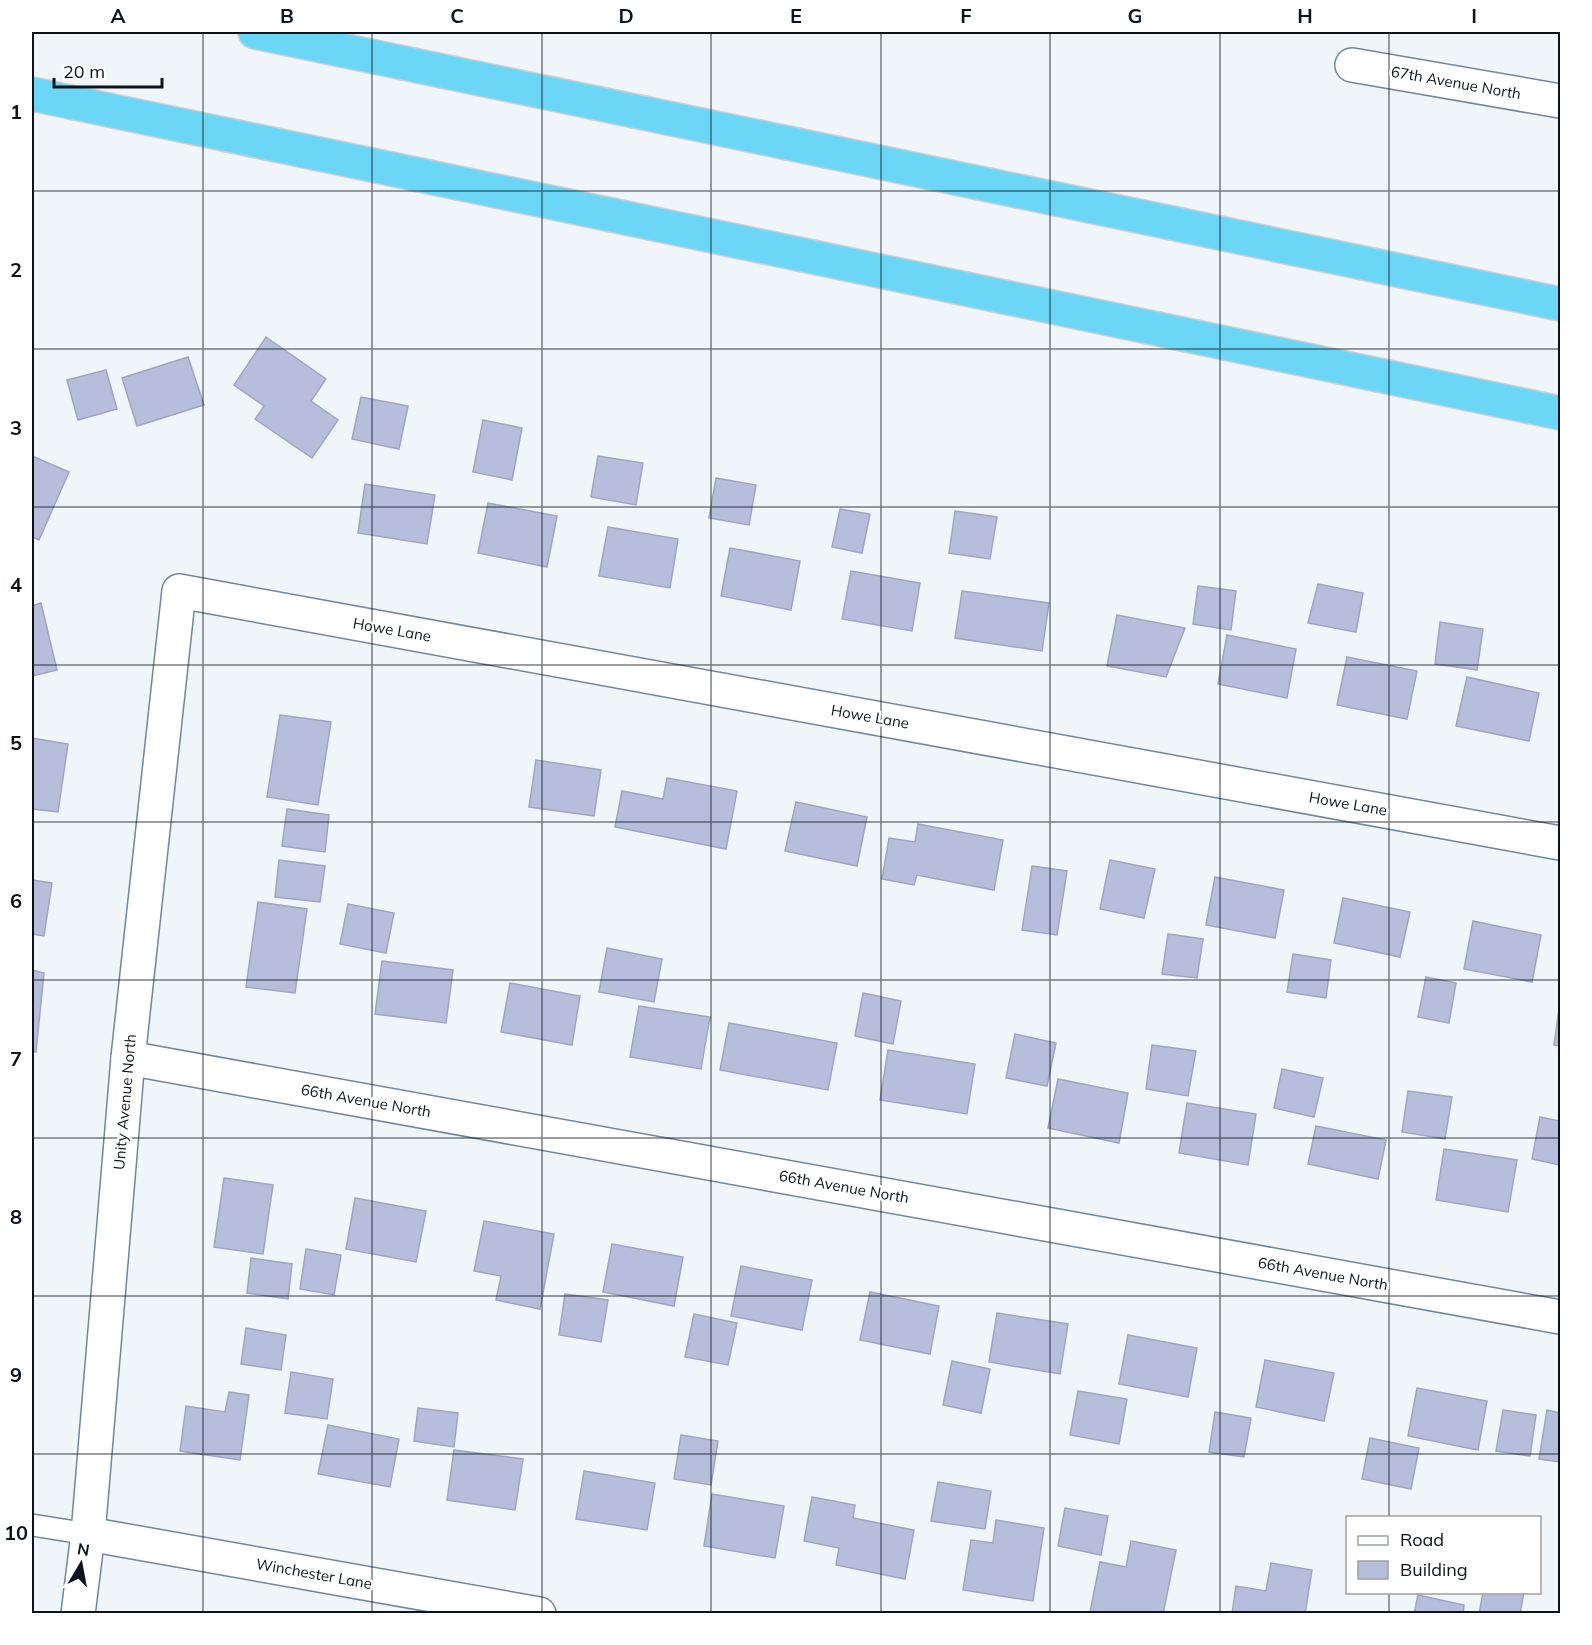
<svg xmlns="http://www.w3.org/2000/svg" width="1592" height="1645" font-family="Mulish,sans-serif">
<rect width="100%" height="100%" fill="#f0f5fa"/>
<!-- building -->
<g fill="#b7bedc" stroke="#9ea5c2" stroke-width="1.5">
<path d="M 266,337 L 326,379 L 311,401 L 338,420 L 312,458 L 255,419 L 264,406 L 234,385 Z"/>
<path d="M 188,357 L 204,405 L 137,426 L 122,378 Z"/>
<path d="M 106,370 L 117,409 L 78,420 L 67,380 Z"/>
<path d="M 361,397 L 408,406 L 399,449 L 352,439 Z"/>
<path d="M 483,420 L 522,428 L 512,480 L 473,472 Z"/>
<path d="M 32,456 L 69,472 L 39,540 L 32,537 Z"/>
<path d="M 598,456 L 643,463 L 636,505 L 591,497 Z"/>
<path d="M 716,478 L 756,485 L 749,525 L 709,518 Z"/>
<path d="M 365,484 L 435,495 L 427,544 L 358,533 Z"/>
<path d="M 488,503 L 557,516 L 547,567 L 478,553 Z"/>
<path d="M 840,509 L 870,514 L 862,553 L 832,547 Z"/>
<path d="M 955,511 L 997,517 L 990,559 L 949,553 Z"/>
<path d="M 608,527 L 678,539 L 670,588 L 599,576 Z"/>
<path d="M 730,548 L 800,561 L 791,610 L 721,596 Z"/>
<path d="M 851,571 L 920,583 L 912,631 L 842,619 Z"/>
<path d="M 1318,584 L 1363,593 L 1356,632 L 1308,623 Z"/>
<path d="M 1198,586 L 1236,591 L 1231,630 L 1193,624 Z"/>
<path d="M 962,591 L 1049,603 L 1042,651 L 955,638 Z"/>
<path d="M 41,603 L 57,670 L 32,676 L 32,606 Z"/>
<path d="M 1117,615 L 1185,628 L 1166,677 L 1107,666 Z"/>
<path d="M 1440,622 L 1483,629 L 1477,670 L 1435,664 Z"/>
<path d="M 1227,635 L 1296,649 L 1287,698 L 1218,684 Z"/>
<path d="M 1347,657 L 1417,671 L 1407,719 L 1337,705 Z"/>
<path d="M 1467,677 L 1539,693 L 1529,741 L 1456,726 Z"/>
<path d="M 280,715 L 331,722 L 318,805 L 267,797 Z"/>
<path d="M 32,738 L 68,744 L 58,812 L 32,809 Z"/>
<path d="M 536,760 L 601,770 L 594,816 L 529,807 Z"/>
<path d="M 667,778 L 737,791 L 726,849 L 615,827 L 622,791 L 663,799 Z"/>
<path d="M 796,802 L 867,817 L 857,866 L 785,851 Z"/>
<path d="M 287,809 L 329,815 L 325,852 L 282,846 Z"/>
<path d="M 918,824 L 1003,840 L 994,890 L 917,875 L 914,885 L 882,879 L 889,838 L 915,842 Z"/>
<path d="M 279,860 L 325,866 L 320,902 L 275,897 Z"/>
<path d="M 1110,860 L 1155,869 L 1144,918 L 1100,909 Z"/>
<path d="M 1032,866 L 1067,871 L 1057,935 L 1022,930 Z"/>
<path d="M 1215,877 L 1284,890 L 1275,938 L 1206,925 Z"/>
<path d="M 32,880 L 52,883 L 44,936 L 32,934 Z"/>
<path d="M 1343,898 L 1410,912 L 1400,957 L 1334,943 Z"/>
<path d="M 258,902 L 307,909 L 295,993 L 246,987 Z"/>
<path d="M 348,904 L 394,913 L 386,953 L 340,944 Z"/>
<path d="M 1473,921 L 1541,935 L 1532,982 L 1464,969 Z"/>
<path d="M 1168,934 L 1203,939 L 1197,978 L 1162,974 Z"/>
<path d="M 607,948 L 662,959 L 654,1002 L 599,992 Z"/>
<path d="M 1293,954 L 1331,960 L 1326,998 L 1287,992 Z"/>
<path d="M 382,961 L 453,970 L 446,1023 L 375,1014 Z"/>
<path d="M 32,970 L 44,973 L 36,1052 L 32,1051 Z"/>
<path d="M 1426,977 L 1456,983 L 1449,1023 L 1418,1017 Z"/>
<path d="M 510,983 L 580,996 L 572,1045 L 501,1032 Z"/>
<path d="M 863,993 L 901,1001 L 893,1044 L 855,1036 Z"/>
<path d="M 1560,1002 L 1560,1046 L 1554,1045 Z"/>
<path d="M 639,1006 L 710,1017 L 701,1069 L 630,1057 Z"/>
<path d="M 729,1023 L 837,1043 L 828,1090 L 720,1070 Z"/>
<path d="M 1015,1034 L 1056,1043 L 1047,1086 L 1006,1078 Z"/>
<path d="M 1152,1045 L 1196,1051 L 1188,1096 L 1146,1089 Z"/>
<path d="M 888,1050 L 975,1064 L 967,1114 L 880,1100 Z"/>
<path d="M 1282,1069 L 1323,1078 L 1314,1117 L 1274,1108 Z"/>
<path d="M 1058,1079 L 1128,1093 L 1119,1143 L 1048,1128 Z"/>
<path d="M 1408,1091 L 1452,1097 L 1445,1139 L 1402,1132 Z"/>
<path d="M 1187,1103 L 1256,1114 L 1248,1165 L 1179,1153 Z"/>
<path d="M 1540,1117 L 1560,1121 L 1560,1165 L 1532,1159 Z"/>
<path d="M 1316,1126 L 1386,1140 L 1378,1179 L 1308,1164 Z"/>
<path d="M 1444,1149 L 1517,1160 L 1508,1212 L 1436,1200 Z"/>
<path d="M 224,1178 L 273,1185 L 263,1254 L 214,1247 Z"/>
<path d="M 355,1198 L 426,1211 L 416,1262 L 346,1249 Z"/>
<path d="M 484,1221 L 554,1234 L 540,1309 L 496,1300 L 501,1276 L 474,1271 Z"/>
<path d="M 612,1244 L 683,1257 L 674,1306 L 603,1292 Z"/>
<path d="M 306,1249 L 341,1255 L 334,1295 L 300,1289 Z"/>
<path d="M 251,1258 L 292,1264 L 288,1299 L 247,1293 Z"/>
<path d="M 741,1266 L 812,1280 L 802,1330 L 731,1316 Z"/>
<path d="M 870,1292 L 939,1306 L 930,1354 L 860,1340 Z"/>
<path d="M 565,1294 L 608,1300 L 601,1342 L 559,1335 Z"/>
<path d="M 997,1313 L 1068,1324 L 1060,1374 L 989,1362 Z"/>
<path d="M 694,1314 L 737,1323 L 728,1365 L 685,1357 Z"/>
<path d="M 246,1328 L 286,1335 L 281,1370 L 241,1364 Z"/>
<path d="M 1128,1335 L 1197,1348 L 1188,1397 L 1119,1384 Z"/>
<path d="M 1265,1360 L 1334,1373 L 1324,1421 L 1256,1407 Z"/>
<path d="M 952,1361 L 990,1369 L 981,1413 L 943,1405 Z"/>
<path d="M 291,1372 L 333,1379 L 327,1419 L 285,1413 Z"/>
<path d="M 1417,1388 L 1487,1401 L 1478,1450 L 1408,1436 Z"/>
<path d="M 1078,1391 L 1127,1399 L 1119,1444 L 1070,1435 Z"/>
<path d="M 229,1392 L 249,1395 L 240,1460 L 180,1451 L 186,1406 L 225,1412 Z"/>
<path d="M 418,1408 L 458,1413 L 454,1447 L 414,1441 Z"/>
<path d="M 1503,1410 L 1536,1415 L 1530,1456 L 1496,1451 Z"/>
<path d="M 1547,1410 L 1560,1413 L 1560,1462 L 1539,1459 Z"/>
<path d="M 1215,1412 L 1251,1418 L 1244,1457 L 1209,1452 Z"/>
<path d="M 328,1425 L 399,1439 L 390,1487 L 318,1474 Z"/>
<path d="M 681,1435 L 718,1441 L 711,1485 L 674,1479 Z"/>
<path d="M 1370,1438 L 1419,1448 L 1411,1489 L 1362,1479 Z"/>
<path d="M 454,1450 L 523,1459 L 515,1510 L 447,1500 Z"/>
<path d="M 584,1471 L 655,1483 L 647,1530 L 576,1519 Z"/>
<path d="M 938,1482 L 991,1491 L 985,1529 L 931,1521 Z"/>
<path d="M 712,1494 L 784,1506 L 775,1558 L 704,1546 Z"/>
<path d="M 812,1497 L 855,1505 L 853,1518 L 914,1530 L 905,1579 L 836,1565 L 839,1548 L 804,1541 Z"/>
<path d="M 1065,1508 L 1108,1516 L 1101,1555 L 1058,1546 Z"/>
<path d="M 996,1520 L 1044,1528 L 1033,1601 L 963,1590 L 971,1540 L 993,1543 Z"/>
<path d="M 1131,1541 L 1176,1550 L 1163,1614 L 1100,1614 L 1090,1612 L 1100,1562 L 1126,1567 Z"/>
<path d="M 1271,1563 L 1312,1570 L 1305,1614 L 1232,1614 L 1236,1586 L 1266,1591 Z"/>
<path d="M 1483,1592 L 1524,1592 L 1520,1614 L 1479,1614 Z"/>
<path d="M 1418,1595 L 1464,1605 L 1463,1614 L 1414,1614 Z"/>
</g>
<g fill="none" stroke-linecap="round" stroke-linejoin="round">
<defs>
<path id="lane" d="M 32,1525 L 88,1534"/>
<g id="street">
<path d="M 1352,65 L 1560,101"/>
<path d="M 128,1058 L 1560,1317"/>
<path d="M 88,1534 L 539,1614"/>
<path d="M 78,1614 L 88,1534 L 128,1058 L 179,591 L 1560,843"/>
</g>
<g id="highway">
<path d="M 255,32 L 1560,304"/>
<path d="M 32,94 L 1560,413"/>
</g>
</defs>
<!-- lane casing -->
<use href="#lane" stroke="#6f879d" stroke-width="24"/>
<!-- street casing -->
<use href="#street" stroke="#6f879d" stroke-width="36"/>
<!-- highway casing -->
<use href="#highway" stroke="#ced0d2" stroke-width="36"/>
<!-- lane -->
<use href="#lane" stroke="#fff" stroke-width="21"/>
<!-- street -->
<use href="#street" stroke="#fff" stroke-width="33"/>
<!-- highway -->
<use href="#highway" stroke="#6bd6f5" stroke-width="33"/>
</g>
<!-- grid -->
<path fill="none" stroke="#0b141c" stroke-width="1.5" stroke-opacity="0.55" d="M 203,32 L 203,1614M 372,32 L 372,1614M 542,32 L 542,1614M 711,32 L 711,1614M 881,32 L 881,1614M 1050,32 L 1050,1614M 1220,32 L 1220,1614M 1389,32 L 1389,1518M 32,191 L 1560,191M 32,349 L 1560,349M 32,507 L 1560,507M 32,665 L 1560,665M 32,822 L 1560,822M 32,980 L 1560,980M 32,1138 L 1560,1138M 32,1296 L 1560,1296M 32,1454 L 1560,1454M 1389,1592 L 1389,1614"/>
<g text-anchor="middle" stroke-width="5" stroke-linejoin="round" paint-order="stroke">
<!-- street labels -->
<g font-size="15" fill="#0b141c" stroke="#fff">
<text transform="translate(1456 83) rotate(10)" y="5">67th Avenue North</text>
<text transform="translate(392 630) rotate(10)" y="5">Howe Lane</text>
<text transform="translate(870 717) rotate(10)" y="5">Howe Lane</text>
<text transform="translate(1348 804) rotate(10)" y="5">Howe Lane</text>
<text transform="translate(366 1101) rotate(10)" y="5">66th Avenue North</text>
<text transform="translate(125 1102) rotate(-85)" y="5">Unity Avenue North</text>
<text transform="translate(844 1187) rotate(10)" y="5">66th Avenue North</text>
<text transform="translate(1323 1274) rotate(10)" y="5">66th Avenue North</text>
<text transform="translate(314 1574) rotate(10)" y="5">Winchester Lane</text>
</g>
</g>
<!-- border -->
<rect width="1592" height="1645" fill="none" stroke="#ffffff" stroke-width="66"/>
<!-- legend -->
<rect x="1346" y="1516" width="195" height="78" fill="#ffffff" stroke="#9da1a4" stroke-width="1.5"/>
<rect x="1358" y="1536" width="30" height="9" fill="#ffffff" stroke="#9da1a4" stroke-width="1.5"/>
<text x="1400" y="1546" font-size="18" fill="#0b141c">Road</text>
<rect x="1358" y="1561" width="30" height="18" fill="#b7bedc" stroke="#9da1a4" stroke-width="1.5"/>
<text x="1400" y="1576" font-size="18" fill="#0b141c">Building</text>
<!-- north arrow -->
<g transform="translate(81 1564) rotate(10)" stroke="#ffffff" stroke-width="4.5" paint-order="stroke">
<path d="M0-4.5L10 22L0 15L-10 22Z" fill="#0b141c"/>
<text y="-9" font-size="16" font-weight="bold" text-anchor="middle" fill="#0b141c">N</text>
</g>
<!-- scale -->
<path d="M54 78v9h108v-9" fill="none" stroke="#0b141c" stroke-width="3"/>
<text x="63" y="78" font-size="18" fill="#0b141c" stroke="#ffffff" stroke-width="4.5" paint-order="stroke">20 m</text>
<rect x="33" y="33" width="1526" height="1579" fill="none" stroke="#0b141c" stroke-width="2"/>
<g font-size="20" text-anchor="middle" font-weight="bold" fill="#0b141c">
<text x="118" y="23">A</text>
<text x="287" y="23">B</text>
<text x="457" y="23">C</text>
<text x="626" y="23">D</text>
<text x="796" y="23">E</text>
<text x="966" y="23">F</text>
<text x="1135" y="23">G</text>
<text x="1305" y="23">H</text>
<text x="1474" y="23">I</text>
<text x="16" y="119">1</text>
<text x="16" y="277">2</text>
<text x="16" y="435">3</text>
<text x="16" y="592">4</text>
<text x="16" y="750">5</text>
<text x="16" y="908">6</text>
<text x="16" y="1066">7</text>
<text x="16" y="1224">8</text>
<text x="16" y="1382">9</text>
<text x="16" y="1540">10</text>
</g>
</svg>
